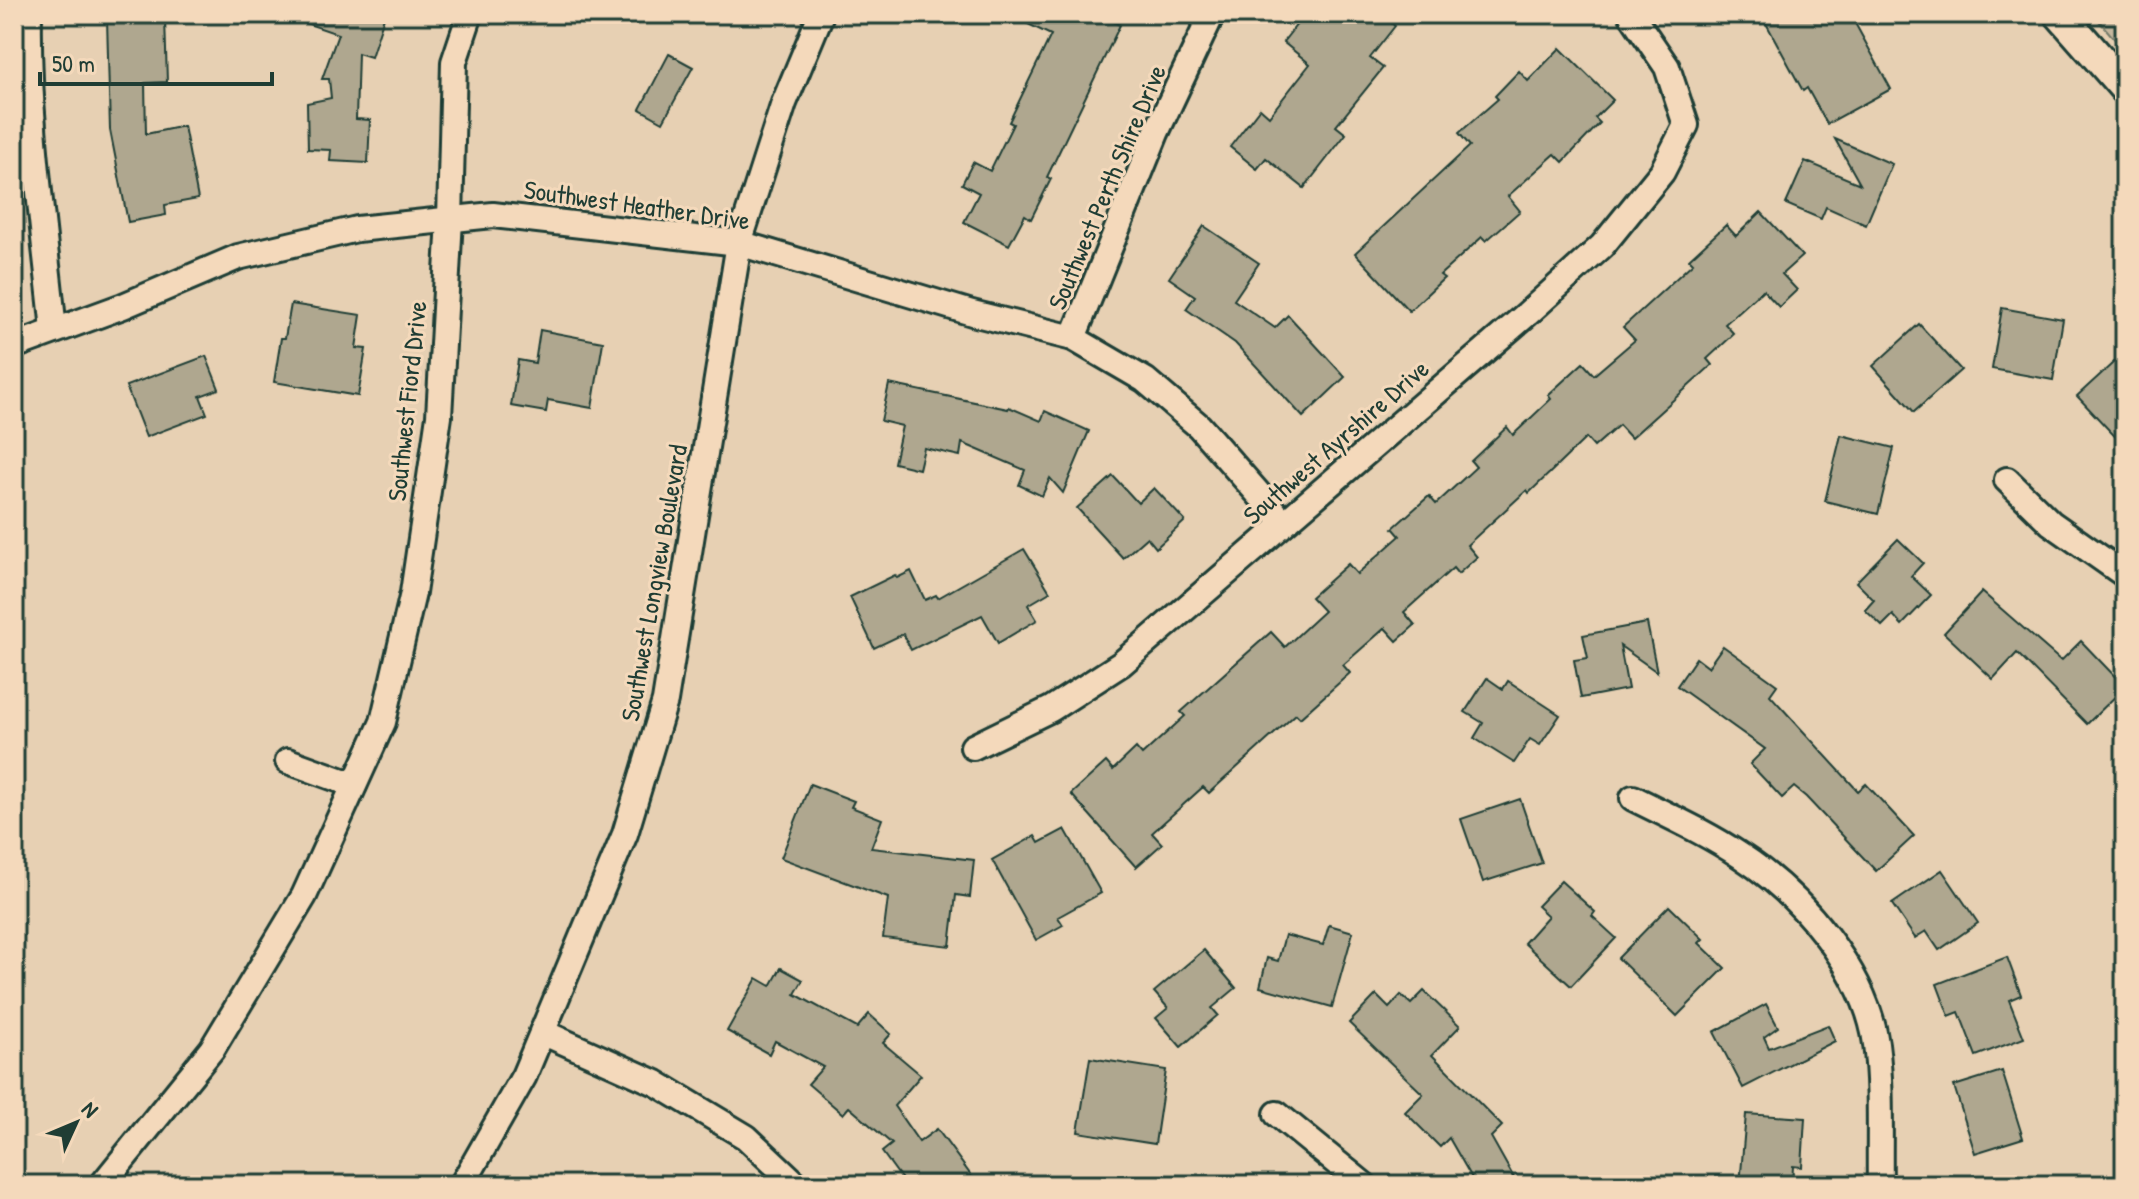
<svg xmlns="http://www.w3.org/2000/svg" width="2139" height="1199" font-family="'Patrick Hand',sans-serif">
<rect width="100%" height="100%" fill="#e7d0b3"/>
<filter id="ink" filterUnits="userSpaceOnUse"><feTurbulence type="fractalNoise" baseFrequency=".0125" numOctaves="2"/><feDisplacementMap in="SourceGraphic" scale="16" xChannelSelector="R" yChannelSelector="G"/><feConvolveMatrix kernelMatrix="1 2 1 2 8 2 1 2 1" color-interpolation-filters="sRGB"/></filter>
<g filter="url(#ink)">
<!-- green -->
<path fill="#c6b79e" stroke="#727a69" stroke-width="2" d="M 2093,14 L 2125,14 L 2125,51 Z"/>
<!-- building -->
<g fill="#afa78f" stroke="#1f3d34" stroke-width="2">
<path d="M 291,14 L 385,14 L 371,57 L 358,53 L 356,119 L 370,120 L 368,163 L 330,161 L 331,150 L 308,149 L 307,103 L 331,98 L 329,79 L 322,79 L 338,34 L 291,18 Z"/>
<path d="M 1007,14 L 1097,14 L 1120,25 L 1047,177 L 1051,179 L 1031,219 L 1025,215 L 1009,245 L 964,222 L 979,193 L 962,184 L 973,162 L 990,171 L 1013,124 L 1009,122 L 1051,35 Z"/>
<path d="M 1305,14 L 1380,14 L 1395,26 L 1370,58 L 1383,68 L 1336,126 L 1346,134 L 1304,188 L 1266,158 L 1257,169 L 1230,147 L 1260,108 L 1269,116 L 1310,64 L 1283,42 Z"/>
<path d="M 1761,14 L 1850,14 L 1891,89 L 1827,124 L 1807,88 L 1803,91 Z"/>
<path d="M 165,18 L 167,82 L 145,83 L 146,134 L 184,126 L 198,199 L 165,205 L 166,215 L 128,222 L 110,130 L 107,19 Z"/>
<path d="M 1560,48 L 1613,100 L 1595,118 L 1600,123 L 1563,162 L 1555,154 L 1508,196 L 1520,211 L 1486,241 L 1482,237 L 1440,275 L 1444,278 L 1409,311 L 1355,253 L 1470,146 L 1459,133 L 1498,99 L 1495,96 L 1519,71 L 1528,81 Z"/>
<path d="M 669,54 L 693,67 L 663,122 L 640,109 Z"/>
<path d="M 1835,139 L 1892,164 L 1866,225 L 1826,207 L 1821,219 L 1786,204 L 1805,161 L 1860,184 Z"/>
<path d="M 1761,212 L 1802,256 L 1782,274 L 1797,290 L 1779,307 L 1763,290 L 1725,324 L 1734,334 L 1707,359 L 1712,365 L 1631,438 L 1619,425 L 1594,447 L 1586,438 L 1529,493 L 1527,490 L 1467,545 L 1477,557 L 1458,574 L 1453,568 L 1404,612 L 1415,625 L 1397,641 L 1385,628 L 1343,665 L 1350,673 L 1300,718 L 1296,714 L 1209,793 L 1203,787 L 1152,833 L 1162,844 L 1136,867 L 1071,794 L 1106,762 L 1113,770 L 1136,748 L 1142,755 L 1185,716 L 1181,712 L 1271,632 L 1285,647 L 1324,611 L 1311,597 L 1348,564 L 1357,574 L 1400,536 L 1393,528 L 1429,496 L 1436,504 L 1476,467 L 1471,461 L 1507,427 L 1513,435 L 1551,399 L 1548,395 L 1583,363 L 1594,375 L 1635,340 L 1623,327 L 1693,263 L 1689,259 L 1726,225 L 1736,236 Z"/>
<path d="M 1204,226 L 1259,263 L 1234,300 L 1275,328 L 1288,315 L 1345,377 L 1303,417 L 1235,343 L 1186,309 L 1195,296 L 1169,278 Z"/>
<path d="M 291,304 L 361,315 L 356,348 L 366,349 L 358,396 L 274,382 L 281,338 L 285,338 Z"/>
<path d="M 2002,308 L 2063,319 L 2053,380 L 1992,369 Z"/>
<path d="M 1919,324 L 1961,370 L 1914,412 L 1873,366 Z"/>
<path d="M 540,330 L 603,342 L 592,408 L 548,400 L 546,412 L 511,406 L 518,360 L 535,363 Z"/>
<path d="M 2125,352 L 2125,447 L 2077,396 Z"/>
<path d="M 206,356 L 219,389 L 200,396 L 207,414 L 146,437 L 126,386 Z"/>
<path d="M 889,384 L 1008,409 L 1009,407 L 1041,421 L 1045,411 L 1089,431 L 1063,493 L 1050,478 L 1042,496 L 1019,485 L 1025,470 L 962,443 L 960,456 L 924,448 L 919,469 L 894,463 L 902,426 L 881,421 Z"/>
<path d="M 1841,435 L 1894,448 L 1878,514 L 1825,501 Z"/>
<path d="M 1113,476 L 1138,503 L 1154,488 L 1185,521 L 1156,548 L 1147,537 L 1123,558 L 1077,508 Z"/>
<path d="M 1898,539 L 1923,563 L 1911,576 L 1931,595 L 1902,625 L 1893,615 L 1882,626 L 1865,610 L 1874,600 L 1856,582 Z"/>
<path d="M 1024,549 L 1050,592 L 1028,605 L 1037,620 L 998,643 L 982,615 L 911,650 L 903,634 L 874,648 L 850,597 L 895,575 L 897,578 L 911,571 L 925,600 L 936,595 L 938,598 Z"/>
<path d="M 1982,592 L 2061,661 L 2081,641 L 2125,687 L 2087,724 L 2017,653 L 1993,679 L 1944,633 Z"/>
<path d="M 1647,623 L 1657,672 L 1620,646 L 1628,689 L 1581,698 L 1574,660 L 1588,658 L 1583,635 Z"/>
<path d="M 1723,646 L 1777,685 L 1770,695 L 1858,791 L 1866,784 L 1914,836 L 1876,871 L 1806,797 L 1794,787 L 1782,798 L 1750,764 L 1765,749 L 1677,686 L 1696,658 L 1708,667 Z"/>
<path d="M 1487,678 L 1503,689 L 1508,681 L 1560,715 L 1540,745 L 1530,739 L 1514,763 L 1474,738 L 1483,723 L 1465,712 Z"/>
<path d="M 810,784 L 854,801 L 851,807 L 882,819 L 871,848 L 974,860 L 970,897 L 956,895 L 950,946 L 883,938 L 888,898 L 781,858 Z"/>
<path d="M 1520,799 L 1542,863 L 1483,882 L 1461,819 Z"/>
<path d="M 1065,829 L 1101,893 L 1058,917 L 1063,925 L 1036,940 L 992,860 L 1035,836 L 1039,843 Z"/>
<path d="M 1942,870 L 1978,923 L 1939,950 L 1926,931 L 1915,938 L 1892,904 Z"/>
<path d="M 1561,881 L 1595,912 L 1592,916 L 1616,938 L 1571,986 L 1524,943 L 1548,916 L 1537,906 Z"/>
<path d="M 1669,906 L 1703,939 L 1699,943 L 1725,968 L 1677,1016 L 1618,958 Z"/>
<path d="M 1329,925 L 1353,932 L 1332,1007 L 1260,987 L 1267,958 L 1278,961 L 1285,935 L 1323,945 Z"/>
<path d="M 1204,950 L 1236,988 L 1212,1008 L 1218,1015 L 1181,1047 L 1156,1018 L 1168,1008 L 1154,992 Z"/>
<path d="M 2007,957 L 2021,995 L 2009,1000 L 2024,1038 L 1976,1056 L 1959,1012 L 1949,1016 L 1937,984 Z"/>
<path d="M 781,968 L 803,980 L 795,994 L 857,1028 L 869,1014 L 891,1034 L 883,1043 L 921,1075 L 894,1106 L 919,1142 L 937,1129 L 978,1185 L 906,1185 L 882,1152 L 892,1144 L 849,1107 L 843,1114 L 808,1084 L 823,1067 L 775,1041 L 769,1054 L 727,1031 L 757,978 L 771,986 Z"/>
<path d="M 1424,991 L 1460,1026 L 1432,1055 L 1502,1126 L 1491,1137 L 1518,1185 L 1476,1185 L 1449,1138 L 1440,1147 L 1405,1112 L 1423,1094 L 1349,1023 L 1376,995 L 1389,1008 L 1401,995 L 1411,1004 Z"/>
<path d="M 1766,1004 L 1778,1027 L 1764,1037 L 1769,1048 L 1828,1025 L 1835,1041 L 1743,1088 L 1714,1032 Z"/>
<path d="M 1090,1058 L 1166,1070 L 1155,1144 L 1078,1132 Z"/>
<path d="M 2002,1071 L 2023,1138 L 1975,1153 L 1954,1086 Z"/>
<path d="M 1746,1114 L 1805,1118 L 1802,1167 L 1793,1166 L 1792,1185 L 1740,1185 Z"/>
</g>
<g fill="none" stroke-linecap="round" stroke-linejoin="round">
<defs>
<g id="minor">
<path d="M 29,14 C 27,116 44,229 54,331"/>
<path d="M 1073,338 L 1156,133 L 1212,14"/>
<path d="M 14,346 L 123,306 L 238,257 L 357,229 L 493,215 L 739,243 L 972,313 L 1073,338 L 1145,380 L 1199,426 L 1284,523"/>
<path d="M 2007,480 L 2051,523 L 2125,575"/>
<path d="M 973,747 L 1051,709 L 1121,664 L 1527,314 L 1602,246 L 1662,172 L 1686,125 L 1667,67 L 1631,14"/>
<path d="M 288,761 L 354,785"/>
<path d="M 1633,798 C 1669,816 1707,833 1741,856 C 1801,895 1866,971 1876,1044 C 1882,1090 1879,1139 1880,1185"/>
<path d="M 542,1032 L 656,1083 L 746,1137 L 797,1185"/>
<path d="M 1277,1114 L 1364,1185"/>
<path d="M 102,1185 L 212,1049 L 304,896 L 383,722 L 413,593 L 439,416 L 450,219 L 454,62 L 470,14"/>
<path d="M 462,1185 L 524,1076 L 625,834 L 665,701 L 739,243 L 784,103 L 821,14"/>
</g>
<path id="tertiary" d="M 2060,14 L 2125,88"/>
</defs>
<!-- minor casing -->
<use href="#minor" stroke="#1f3d34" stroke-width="30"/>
<!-- tertiary casing -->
<use href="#tertiary" stroke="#1f3d34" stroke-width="36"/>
<!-- minor -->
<use href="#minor" stroke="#f4d9bb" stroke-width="24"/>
<!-- tertiary -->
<use href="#tertiary" stroke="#f4d9bb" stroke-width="30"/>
</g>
</g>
<g text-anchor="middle" stroke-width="6" stroke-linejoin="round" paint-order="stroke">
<!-- street labels -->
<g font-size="26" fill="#1f3d34" stroke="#f4d9bb">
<text transform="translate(1107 187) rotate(-67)" y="9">Southwest Perth Shire Drive</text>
<text transform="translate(637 205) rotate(8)" y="9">Southwest Heather Drive</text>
<text transform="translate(407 401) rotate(-84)" y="9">Southwest Fiord Drive</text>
<text transform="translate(1336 442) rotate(-41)" y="9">Southwest Ayrshire Drive</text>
<text transform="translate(654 583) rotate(-80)" y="9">Southwest Longview Boulevard</text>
</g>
</g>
<!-- margin -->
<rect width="2139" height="1199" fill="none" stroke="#f4d9bb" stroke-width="48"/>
<rect x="24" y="24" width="2091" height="1151" fill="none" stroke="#1f3d34" stroke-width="3" filter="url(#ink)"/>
<!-- north arrow -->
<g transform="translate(76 1123) rotate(46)" stroke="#f4d9bb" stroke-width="6" paint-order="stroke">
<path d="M0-6L14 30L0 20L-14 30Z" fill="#1f3d34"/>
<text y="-12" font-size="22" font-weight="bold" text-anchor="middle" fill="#1f3d34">N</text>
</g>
<!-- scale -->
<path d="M40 72v12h232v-12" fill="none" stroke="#1f3d34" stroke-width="4"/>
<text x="52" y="72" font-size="24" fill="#1f3d34" stroke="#f4d9bb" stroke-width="6" paint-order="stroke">50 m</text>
</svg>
